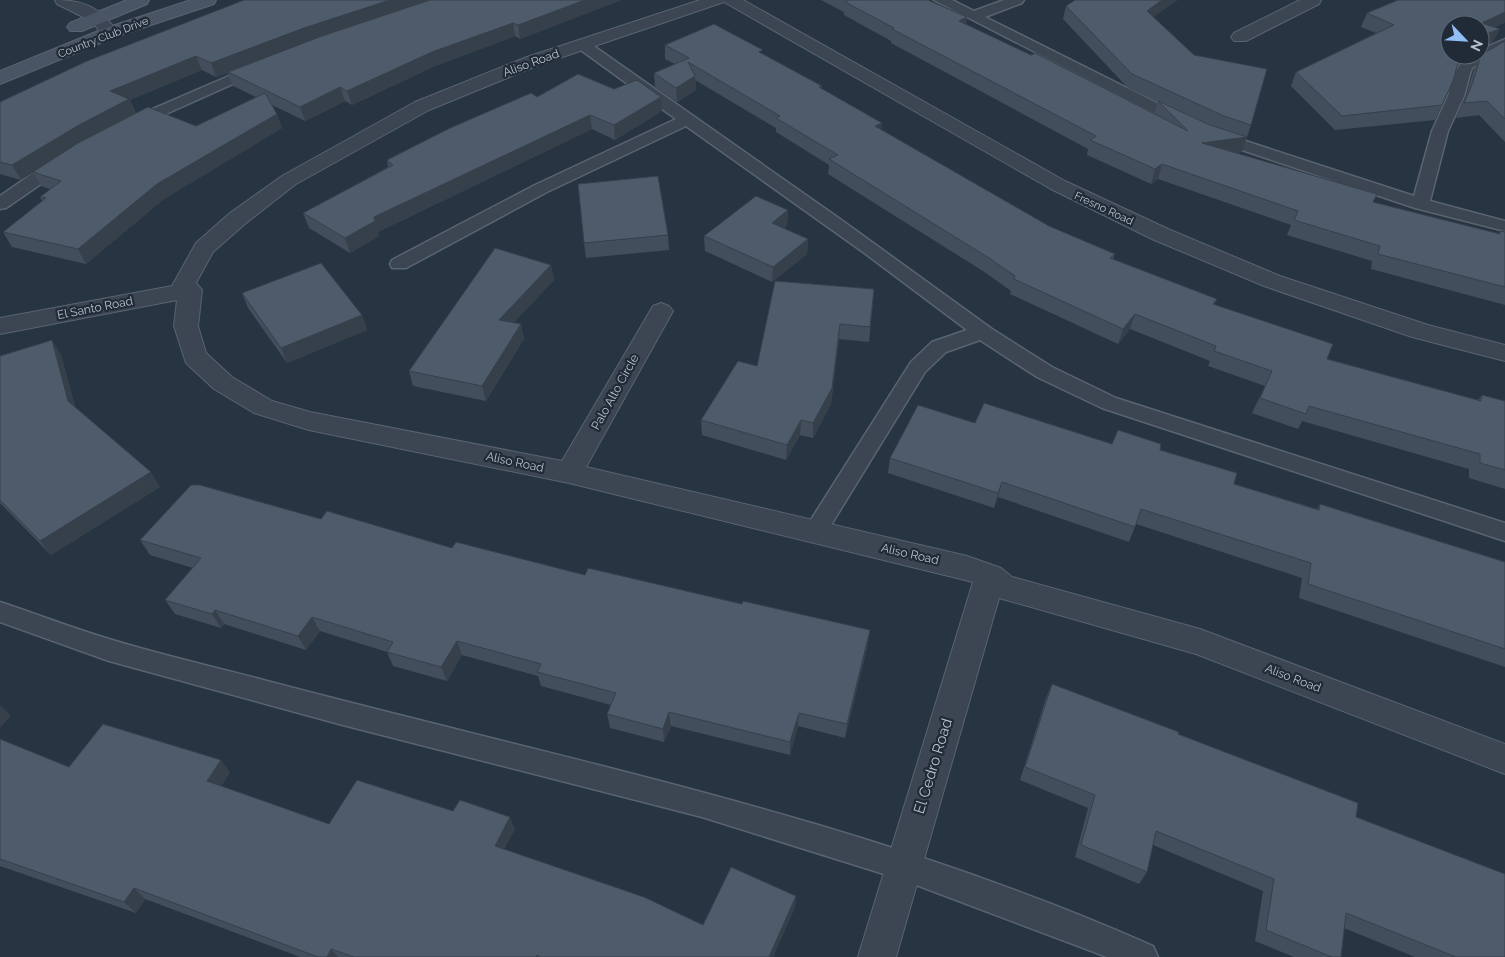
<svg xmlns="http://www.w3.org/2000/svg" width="1505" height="957" font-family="Raleway,sans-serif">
<rect width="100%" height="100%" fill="#273442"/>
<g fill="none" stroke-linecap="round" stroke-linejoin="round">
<defs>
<g id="lane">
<path d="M 934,0 L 952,0 L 974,11 L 1004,0 L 1024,0 L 1022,3 L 985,17 L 1189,119 L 1191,122 L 1183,127 L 1177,125 Z"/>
<path d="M 1505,39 L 1505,49 L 1485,59 L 1472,68 L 1470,74 L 1464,96 L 1448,131 L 1430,201 L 1505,221 L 1505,231 L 1415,208 L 1209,139 L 1207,136 L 1215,131 L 1221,133 L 1414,196 L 1432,131 L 1448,96 L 1454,74 L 1461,63 L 1472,55 L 1480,55 L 1480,50 Z"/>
<path d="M 583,41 L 588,42 L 840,219 L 992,329 L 1052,367 L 1116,398 L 1505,523 L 1505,541 L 1102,408 L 1037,377 L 980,340 L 946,352 L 925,372 L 823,538 L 815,541 L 807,538 L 803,532 L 807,526 L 911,362 L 932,342 L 967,330 L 863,252 L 686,126 L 547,192 L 406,268 L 392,268 L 390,264 L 392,260 L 535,185 L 676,119 L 578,48 L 576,45 Z"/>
<path d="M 259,63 L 266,67 L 264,70 L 137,127 L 125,127 L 123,124 L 125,121 Z"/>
<path d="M 61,157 L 67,158 L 69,162 L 67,166 L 6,208 L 0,209 L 0,196 L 55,158 Z"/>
<path d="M 0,602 C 36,614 72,628 109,639 C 161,655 214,667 267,681 C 565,760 870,820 1153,946 L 1158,957 L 1107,957 L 903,880 L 702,817 L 339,724 L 109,661 L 0,622 Z"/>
</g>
<g id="street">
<path d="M 55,0 C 85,0 101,8 118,33 L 115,37 L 103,37 L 93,22 L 57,4 Z"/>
<path d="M 700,0 L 743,0 L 1065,181 L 1168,229 L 1280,276 L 1428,325 L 1505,345 L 1505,361 L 1412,337 L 1264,286 L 1152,239 L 1051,189 L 724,2 L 539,65 L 429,110 L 296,184 L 246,223 L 213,252 L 196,283 L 202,290 L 198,326 L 206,353 L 232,377 L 272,401 L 310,412 L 562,461 L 653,306 L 661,303 L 669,306 L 673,311 L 586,467 L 967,556 L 1001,568 L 1012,577 L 1200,629 L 1505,744 L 1505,774 L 1196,654 L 999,598 L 896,957 L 858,957 L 973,582 L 569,483 L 309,430 L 254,413 L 214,389 L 186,363 L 174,326 L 177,300 L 0,334 L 0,318 L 172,286 L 196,243 L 230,213 L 282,176 L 415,102 L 527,57 Z"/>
<path d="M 1300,0 L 1321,0 L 1319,4 L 1246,41 L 1234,41 L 1231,37 L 1234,33 Z"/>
</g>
<g id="secondary">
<path d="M 127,0 L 149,0 L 147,4 L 82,31 L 70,31 L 67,27 L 70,23 Z"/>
<path d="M 191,0 L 216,0 L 214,4 L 115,37 L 0,84 L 0,71 L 103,29 Z"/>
</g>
</defs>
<!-- lane casing -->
<use href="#lane" stroke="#59646f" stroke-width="3"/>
<!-- street casing -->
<use href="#street" stroke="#59646f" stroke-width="2"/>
<!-- secondary casing -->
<use href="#secondary" stroke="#59646f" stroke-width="2"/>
<!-- lane -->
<use href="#lane" fill="#3b4652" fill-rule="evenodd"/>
<!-- street -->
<use href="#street" fill="#3b4652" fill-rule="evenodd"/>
<!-- secondary -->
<use href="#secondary" fill="#495565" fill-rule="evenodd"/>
</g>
<!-- wall -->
<g fill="#424e5c" fill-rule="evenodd">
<path d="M 621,0 L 520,39 L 515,36 L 435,66 L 352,105 L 345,101 L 305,121 L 272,105 L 277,114 L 282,128 L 164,199 L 86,264 L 12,247 L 3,232 L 42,201 L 40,197 L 50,189 L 41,186 L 33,172 L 21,180 L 0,174 L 0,102 L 87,61 ZM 202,70 L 216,77 L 228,73 L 233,86 L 256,97 L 196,126 L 136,113 L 130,100 Z"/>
<path d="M 821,0 L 928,0 L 967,17 L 966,24 L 1154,114 L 1158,102 L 1128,88 L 1063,19 L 1066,6 L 1153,17 L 1251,125 L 1242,152 L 1235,153 L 1373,202 L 1499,234 L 1500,231 L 1505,232 L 1505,305 L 1371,269 L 1372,261 L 1287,235 L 1291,225 L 1158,179 L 1151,184 L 1087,155 L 1088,149 L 891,43 L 891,41 L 844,15 L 844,12 Z"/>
<path d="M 1505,0 L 1505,22 L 1495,27 L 1493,42 L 1481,48 L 1480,49 L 1480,25 L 1458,64 L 1442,105 L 1435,120 L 1335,130 L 1291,86 L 1296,72 L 1376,33 L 1361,27 L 1367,13 Z"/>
<path d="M 1505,41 L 1505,142 L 1479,115 L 1456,118 L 1466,96 L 1474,69 L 1481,55 Z"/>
<path d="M 665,45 L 763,54 L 822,86 L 821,89 L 881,130 L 1049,226 L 1115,254 L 1113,259 L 1217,299 L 1214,304 L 1327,359 L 1478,400 L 1482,395 L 1505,401 L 1505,489 L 1469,478 L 1469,469 L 1302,421 L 1298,429 L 1252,413 L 1265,386 L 1208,366 L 1210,361 L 1130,329 L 1118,344 L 1010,294 L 1011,291 L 986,273 L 828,174 L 829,165 L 776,132 L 776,128 L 695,80 L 696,90 L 677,102 L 655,87 L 654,73 L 675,64 L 665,59 Z"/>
<path d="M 614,89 L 661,97 L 662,111 L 615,140 L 592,129 L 378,232 L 379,236 L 350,253 L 309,228 L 303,213 L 388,167 L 387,160 L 537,97 Z"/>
<path d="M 788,210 L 787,225 L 784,228 L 808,239 L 807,254 L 772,282 L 705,251 L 704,236 Z"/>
<path d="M 668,235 L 669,250 L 586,258 L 584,243 Z"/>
<path d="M 551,265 L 554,280 L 514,322 L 521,324 L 524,339 L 486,401 L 413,386 L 409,371 Z"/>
<path d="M 874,289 L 869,342 L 839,339 L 831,404 L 813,438 L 800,435 L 786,460 L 702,435 L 701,420 L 757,366 Z"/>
<path d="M 242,293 L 362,315 L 367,330 L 287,363 L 248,308 Z"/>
<path d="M 61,355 L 75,407 L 160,487 L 51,555 L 0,503 L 0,356 Z"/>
<path d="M 975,423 L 1112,444 L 1160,450 L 1234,484 L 1317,509 L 1320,504 L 1505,562 L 1505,667 L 1299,598 L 1302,578 L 1136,524 L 1129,542 L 998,497 L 994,508 L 888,473 L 890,458 Z"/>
<path d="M 321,519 L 452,548 L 585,575 L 870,630 L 868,644 L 845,738 L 798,726 L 790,755 L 671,726 L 664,742 L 610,728 L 607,714 L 611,705 L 541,686 L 538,676 L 462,655 L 447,681 L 393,666 L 387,652 L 320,631 L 306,650 L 224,624 L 221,628 L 175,614 L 165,600 L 193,568 L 150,555 L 140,540 Z"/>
<path d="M 1052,684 L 1178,734 L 1356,817 L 1505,957 L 1415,957 L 1344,928 L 1341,957 L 1294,957 L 1255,941 L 1263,891 L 1153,845 L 1147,872 L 1139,884 L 1075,857 L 1088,808 L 1020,780 L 1046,698 Z"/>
<path d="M 0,739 L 69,767 L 230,772 L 221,786 L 329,824 L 453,811 L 515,829 L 504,849 L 703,925 L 795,907 L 773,957 L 300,957 L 145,899 L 136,913 L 0,866 Z"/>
</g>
<!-- shaded-wall -->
<g fill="#36404b">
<path d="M 390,0 L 433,0 L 228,72 L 228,73 L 216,77 L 211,63 L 304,28 Z"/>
<path d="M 585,0 L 621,0 L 520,39 L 518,25 Z"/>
<path d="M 1162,0 L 1178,0 L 1143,24 L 1147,11 Z"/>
<path d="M 1505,12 L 1505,22 L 1480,34 L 1482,23 Z"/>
<path d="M 967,17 L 965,31 L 959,21 Z"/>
<path d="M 513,23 L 515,36 L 435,66 L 352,105 L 347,91 L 432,52 Z"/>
<path d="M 1500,29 L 1493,42 L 1481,48 L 1485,39 L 1486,34 Z"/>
<path d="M 1462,55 L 1469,55 L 1459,62 L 1452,74 Z"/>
<path d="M 196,56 L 202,70 L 130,100 L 136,114 L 86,140 L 21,180 L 12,165 L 110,91 Z"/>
<path d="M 695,76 L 696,90 L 677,102 L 676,88 Z"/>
<path d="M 340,87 L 345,101 L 305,121 L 300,107 Z"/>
<path d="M 661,97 L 662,111 L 615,140 L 614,125 Z"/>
<path d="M 277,114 L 282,128 L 164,199 L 86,264 L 78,249 L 157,184 Z"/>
<path d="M 590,115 L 592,129 L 378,232 L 374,217 Z"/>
<path d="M 882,123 L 880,137 L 875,126 Z"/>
<path d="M 1247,137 L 1242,152 L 1197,158 L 1202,143 Z"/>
<path d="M 1162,164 L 1158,179 L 1151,184 L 1155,169 Z"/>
<path d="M 788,210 L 787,225 L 772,238 L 772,223 Z"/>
<path d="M 375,221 L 379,236 L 350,253 L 345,238 Z"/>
<path d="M 808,239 L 807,254 L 772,282 L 773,267 Z"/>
<path d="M 551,265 L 554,280 L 502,335 L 499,320 Z"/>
<path d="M 1135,314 L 1130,329 L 1118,344 L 1123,329 Z"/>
<path d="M 362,315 L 367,330 L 287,363 L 281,348 Z"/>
<path d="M 521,324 L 524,339 L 486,401 L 482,386 Z"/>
<path d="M 840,324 L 831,404 L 813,438 L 813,423 Z"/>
<path d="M 52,340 L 61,355 L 78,416 L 68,401 Z"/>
<path d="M 801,420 L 800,435 L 786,460 L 787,445 Z"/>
<path d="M 151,472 L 160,487 L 51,555 L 40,541 Z"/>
<path d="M 1002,482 L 998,497 L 994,508 L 998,493 Z"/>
<path d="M 215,610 L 224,624 L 221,628 L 212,614 Z"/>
<path d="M 312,617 L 320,631 L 306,650 L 298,636 Z"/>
<path d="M 870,630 L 868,644 L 845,738 L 847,724 Z"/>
<path d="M 457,641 L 462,655 L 447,681 L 441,667 Z"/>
<path d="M 0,705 L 11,716 L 0,728 Z"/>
<path d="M 669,712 L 671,726 L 664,742 L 663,729 Z"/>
<path d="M 799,713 L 798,726 L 790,755 L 790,742 Z"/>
<path d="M 221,760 L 230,772 L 217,793 L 207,781 Z"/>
<path d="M 510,817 L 515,829 L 499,857 L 495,846 Z"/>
<path d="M 134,888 L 145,899 L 136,913 L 124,902 Z"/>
<path d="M 796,896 L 795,907 L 773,957 L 769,957 Z"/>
<path d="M 331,949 L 338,957 L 327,957 Z"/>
</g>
<!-- building -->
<g fill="#4d5b6b" stroke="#36404b">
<path d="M 244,0 L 390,0 L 304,28 L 211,63 L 196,56 L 110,91 L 129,99 L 79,125 L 12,165 L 0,162 L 0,102 L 87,61 Z"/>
<path d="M 430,0 L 585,0 L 518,25 L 513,23 L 432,52 L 347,91 L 340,87 L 300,107 L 228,72 L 322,36 Z"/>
<path d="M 847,0 L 928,0 L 967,17 L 959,21 L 1031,55 L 1035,53 L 1188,131 L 1158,101 L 1210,125 L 1247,137 L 1202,143 L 1377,194 L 1373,202 L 1500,234 L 1500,231 L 1505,232 L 1505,287 L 1378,254 L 1380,246 L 1294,220 L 1298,211 L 1162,164 L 1155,169 L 1090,140 L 1096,136 L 892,29 L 894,28 L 845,2 L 848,0 Z"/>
<path d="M 1075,0 L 1162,0 L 1147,11 L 1194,55 L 1267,69 L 1251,125 L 1224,116 L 1132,74 L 1066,6 Z"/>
<path d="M 1398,0 L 1505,0 L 1505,12 L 1482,23 L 1500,29 L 1486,34 L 1485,39 L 1480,40 L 1480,25 L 1450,25 L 1450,55 L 1462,55 L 1459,59 L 1453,81 L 1442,105 L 1342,116 L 1296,72 L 1394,25 L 1367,13 Z"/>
<path d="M 714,24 L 763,50 L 759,52 L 822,86 L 819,87 L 882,123 L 875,126 L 1049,226 L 1115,254 L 1110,258 L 1217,299 L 1213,304 L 1333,344 L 1327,359 L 1481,401 L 1482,395 L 1505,401 L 1505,470 L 1480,463 L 1480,454 L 1309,406 L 1306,414 L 1260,398 L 1272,371 L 1214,351 L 1216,346 L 1135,314 L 1123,329 L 1014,279 L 1015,276 L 989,258 L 829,159 L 838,155 L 776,118 L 780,116 L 688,62 L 695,76 L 676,88 L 654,73 L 689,58 L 665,45 Z"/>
<path d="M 1505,41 L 1505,119 L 1487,101 L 1464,103 L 1473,82 L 1481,55 Z"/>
<path d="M 578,74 L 614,89 L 637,80 L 661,97 L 614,125 L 590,115 L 374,217 L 375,221 L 345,238 L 303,213 L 393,165 L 387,160 L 450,128 L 531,93 L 537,97 Z"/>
<path d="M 265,93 L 277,114 L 157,184 L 78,249 L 3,232 L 46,198 L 40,197 L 61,181 L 33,172 L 78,143 L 148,107 L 196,126 Z"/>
<path d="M 658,176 L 668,235 L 584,243 L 578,184 Z"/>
<path d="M 756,196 L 788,210 L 772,223 L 808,239 L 773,267 L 704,236 Z"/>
<path d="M 495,248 L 551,265 L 499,320 L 521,324 L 482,386 L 409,371 Z"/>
<path d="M 321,263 L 362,315 L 281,348 L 242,293 Z"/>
<path d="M 775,281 L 874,289 L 870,327 L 840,324 L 832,388 L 813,423 L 801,420 L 787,445 L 701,420 L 738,361 L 757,366 Z"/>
<path d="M 52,340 L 68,401 L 151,472 L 40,541 L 0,500 L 0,356 Z"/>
<path d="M 984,403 L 1112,444 L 1118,430 L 1161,444 L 1160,450 L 1237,473 L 1234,484 L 1319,510 L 1320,504 L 1505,562 L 1505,649 L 1308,584 L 1311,563 L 1141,509 L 1135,527 L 1002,482 L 998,493 L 890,458 L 918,405 L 975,423 Z"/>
<path d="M 191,485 L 200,485 L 321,519 L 327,511 L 452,548 L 456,542 L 585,575 L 588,568 L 742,604 L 743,601 L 870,630 L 847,724 L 799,713 L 790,742 L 669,712 L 663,729 L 607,714 L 616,693 L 537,672 L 541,664 L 457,641 L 441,667 L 387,652 L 393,642 L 312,617 L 298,636 L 215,610 L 212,614 L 165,600 L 201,558 L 140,540 Z"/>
<path d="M 1052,684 L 1179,732 L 1178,734 L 1358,803 L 1356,817 L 1505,874 L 1505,957 L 1456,957 L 1346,913 L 1341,957 L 1332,957 L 1266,930 L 1274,879 L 1156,831 L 1147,872 L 1081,845 L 1095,795 L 1025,767 Z"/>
<path d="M 103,724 L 221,760 L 207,781 L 329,824 L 357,780 L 453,811 L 460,800 L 510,817 L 495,846 L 644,897 L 703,925 L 731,867 L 796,896 L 769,957 L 540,957 L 537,955 L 536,957 L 354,957 L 331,949 L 327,957 L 318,957 L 134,888 L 124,902 L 0,859 L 0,739 L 69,767 Z"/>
</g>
<g text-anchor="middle" stroke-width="4.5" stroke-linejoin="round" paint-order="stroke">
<!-- far-street labels -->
<g font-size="11" fill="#b8c1cc" stroke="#202b37">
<text transform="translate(103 37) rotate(-21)" y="4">Country Club Drive</text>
<text transform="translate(1104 208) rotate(25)" y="4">Fresno Road</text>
</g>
<!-- street labels -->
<g font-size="12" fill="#b8c1cc" stroke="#202b37">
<text transform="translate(531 63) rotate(-20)" y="4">Aliso Road</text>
<text transform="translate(95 308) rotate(-11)" y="4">El Santo Road</text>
<text transform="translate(615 392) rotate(-61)" y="4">Palo Alto Circle</text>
<text transform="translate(515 462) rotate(12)" y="4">Aliso Road</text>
<text transform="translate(910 554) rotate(13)" y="4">Aliso Road</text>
<text transform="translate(1293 678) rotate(21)" y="4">Aliso Road</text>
</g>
<!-- near-street labels -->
<g font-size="15" fill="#b8c1cc" stroke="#202b37">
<text transform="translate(933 766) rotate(-73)" y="5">El Cedro Road</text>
</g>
</g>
<!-- north arrow -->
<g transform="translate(1465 40) rotate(115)"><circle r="24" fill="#202b37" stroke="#5d6773"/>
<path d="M0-4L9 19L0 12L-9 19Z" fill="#92bdf7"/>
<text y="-8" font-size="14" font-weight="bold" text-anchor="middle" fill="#b8c1cc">N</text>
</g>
</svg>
